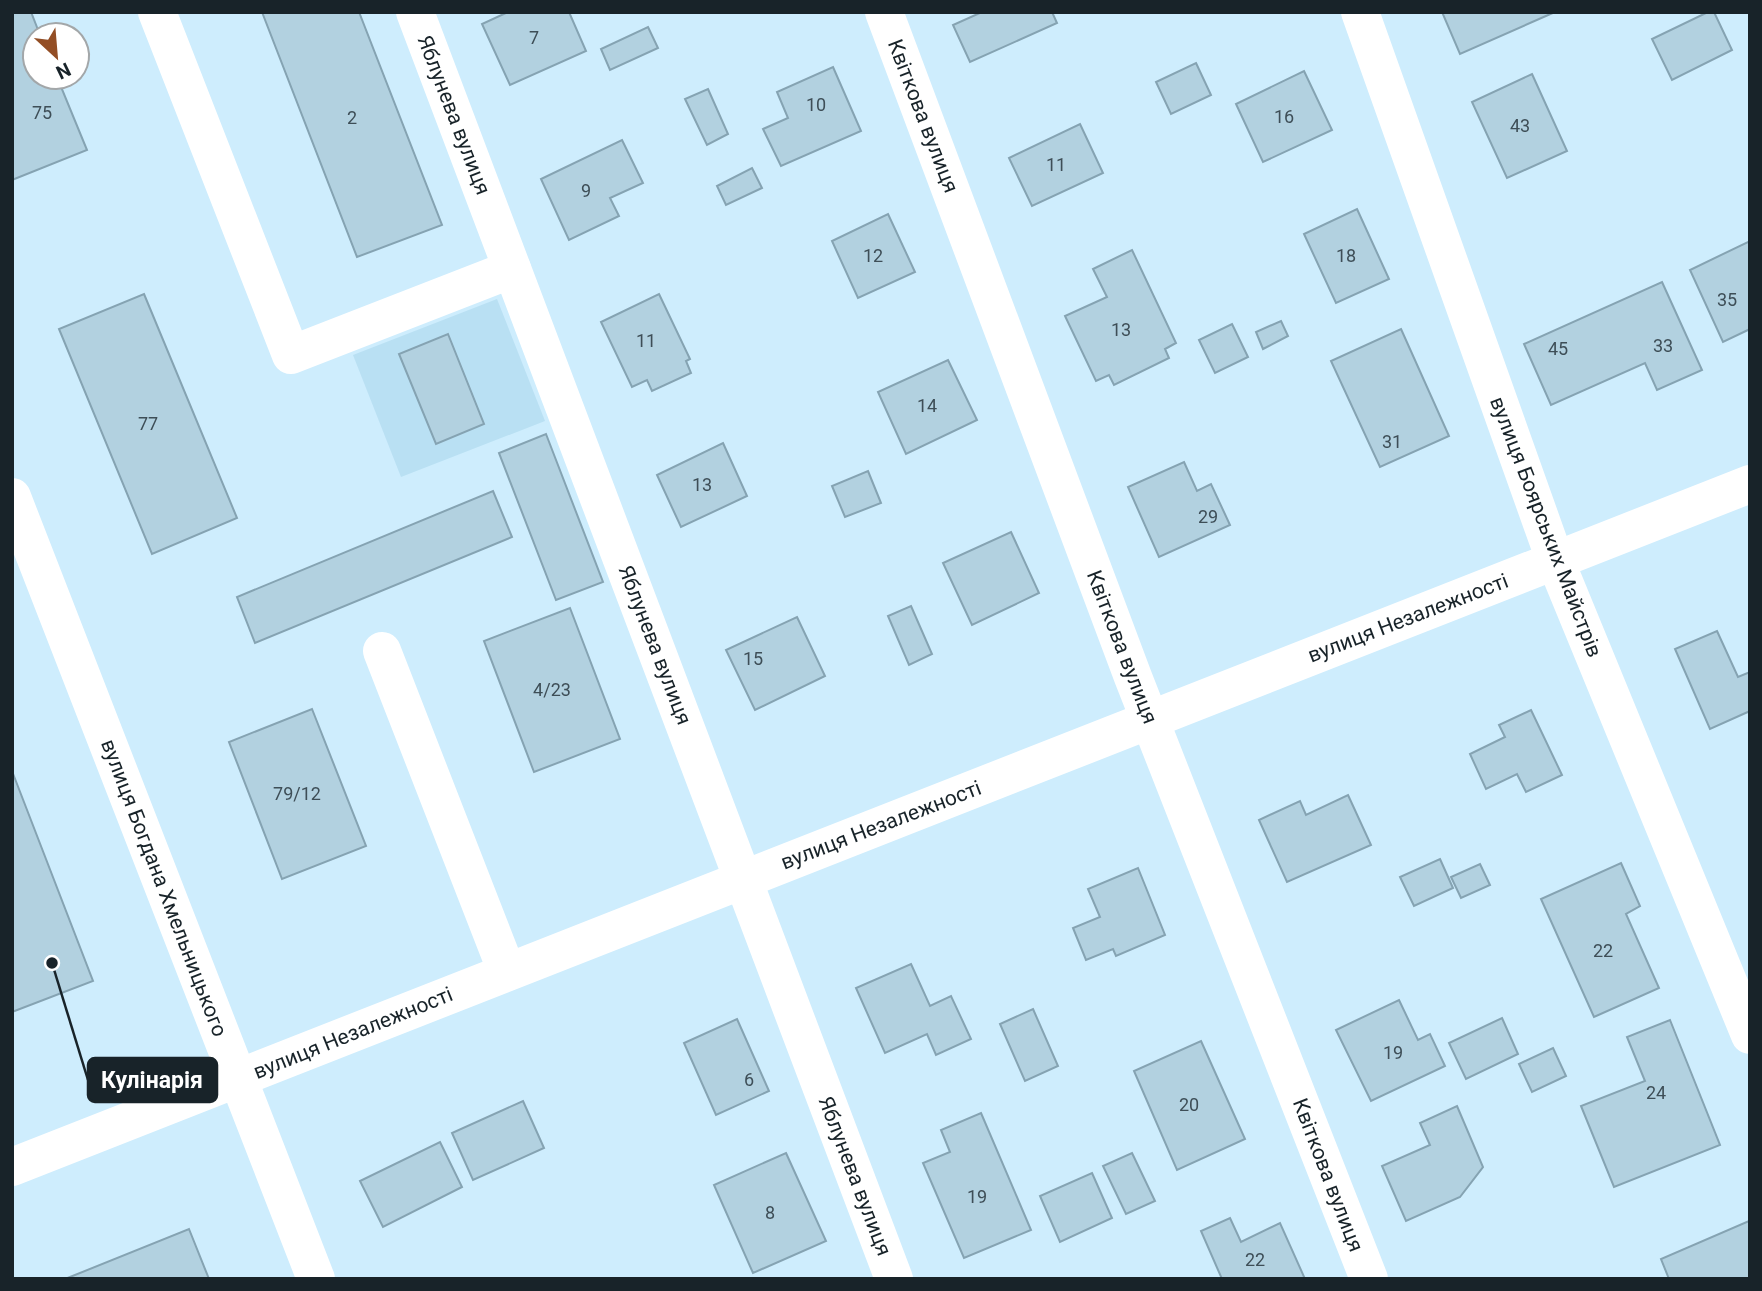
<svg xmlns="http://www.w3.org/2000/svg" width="1762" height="1291" font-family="Roboto,sans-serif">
<rect width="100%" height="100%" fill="#ceedfd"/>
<!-- built -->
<path fill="#b9e0f3" d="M 497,299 L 545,421 L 401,477 L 353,355 Z"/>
<!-- building -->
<g fill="#b2d1e0" stroke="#85a3b2" stroke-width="2">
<path d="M 12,12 L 31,12 L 40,35 L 35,35 L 35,77 L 57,77 L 87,150 L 12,180 Z"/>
<path d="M 262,12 L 359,12 L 442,225 L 357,257 Z"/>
<path d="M 508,12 L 569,12 L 586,51 L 510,85 L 482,24 Z"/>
<path d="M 982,12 L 1052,12 L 1057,23 L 970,62 L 953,25 Z"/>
<path d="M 1442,12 L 1555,12 L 1460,54 Z"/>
<path d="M 1708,12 L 1714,12 L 1732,50 L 1672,80 L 1652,39 Z"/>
<path d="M 648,27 L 658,48 L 610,70 L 601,49 Z"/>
<path d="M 1196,63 L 1211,95 L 1171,114 L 1156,82 Z"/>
<path d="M 833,67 L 861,131 L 781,166 L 763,129 L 788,118 L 777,92 Z"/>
<path d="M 1304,71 L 1332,130 L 1263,162 L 1236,104 Z"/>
<path d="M 1532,74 L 1567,151 L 1507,178 L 1472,102 Z"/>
<path d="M 708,89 L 728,134 L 707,145 L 685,99 Z"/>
<path d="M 1080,124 L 1103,173 L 1032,206 L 1009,158 Z"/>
<path d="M 622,140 L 643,183 L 610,198 L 619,216 L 569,240 L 541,179 Z"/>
<path d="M 752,168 L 762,188 L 726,205 L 717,186 Z"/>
<path d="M 1357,209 L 1389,279 L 1336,303 L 1304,234 Z"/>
<path d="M 888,214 L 915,272 L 858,298 L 832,241 Z"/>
<path d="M 1750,241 L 1750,329 L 1723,342 L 1690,270 Z"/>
<path d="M 1132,250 L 1176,343 L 1165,349 L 1169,358 L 1114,385 L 1109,375 L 1096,381 L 1065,316 L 1107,297 L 1093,269 Z"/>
<path d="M 1662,282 L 1702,370 L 1657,390 L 1645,363 L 1551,405 L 1524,344 Z"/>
<path d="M 144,294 L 237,518 L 152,554 L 59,329 Z"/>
<path d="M 659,294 L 690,359 L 686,361 L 691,373 L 652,391 L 647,380 L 632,387 L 601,322 Z"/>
<path d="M 1281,321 L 1288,336 L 1263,349 L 1256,332 Z"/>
<path d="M 1232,324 L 1248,357 L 1215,373 L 1199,340 Z"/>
<path d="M 1401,329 L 1449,436 L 1380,467 L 1331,361 Z"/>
<path d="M 448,334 L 484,424 L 436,444 L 399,354 Z"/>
<path d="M 948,360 L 977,420 L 906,454 L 878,392 Z"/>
<path d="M 546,434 L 603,582 L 556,600 L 499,453 Z"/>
<path d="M 723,443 L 747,496 L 681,527 L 657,475 Z"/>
<path d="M 1184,462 L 1197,491 L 1211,484 L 1230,525 L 1159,557 L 1128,487 Z"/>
<path d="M 868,471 L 881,503 L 845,517 L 832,486 Z"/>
<path d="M 493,491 L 512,537 L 255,643 L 237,597 Z"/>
<path d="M 1011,532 L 1039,593 L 972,625 L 943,563 Z"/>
<path d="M 911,606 L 932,654 L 909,665 L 888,616 Z"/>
<path d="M 570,608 L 620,739 L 534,772 L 484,641 Z"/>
<path d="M 797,617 L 825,676 L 755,710 L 726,650 Z"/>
<path d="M 1717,631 L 1738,677 L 1750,672 L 1750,711 L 1710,729 L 1675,649 Z"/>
<path d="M 312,709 L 366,846 L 282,879 L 229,742 Z"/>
<path d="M 1531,710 L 1562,775 L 1526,792 L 1517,774 L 1486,789 L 1470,754 L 1505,737 L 1499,725 Z"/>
<path d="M 12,771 L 93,981 L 12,1012 Z"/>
<path d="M 1348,795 L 1371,845 L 1287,882 L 1259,820 L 1300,801 L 1306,815 Z"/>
<path d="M 1440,859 L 1453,888 L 1414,906 L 1400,877 Z"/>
<path d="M 1621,863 L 1640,906 L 1626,914 L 1659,988 L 1594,1017 L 1541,899 Z"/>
<path d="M 1480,864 L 1490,885 L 1461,898 L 1451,877 Z"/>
<path d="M 1138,868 L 1165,935 L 1116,956 L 1113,949 L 1086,960 L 1073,928 L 1100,917 L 1088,889 Z"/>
<path d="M 911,964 L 930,1006 L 951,996 L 971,1039 L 936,1055 L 927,1034 L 885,1053 L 856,988 Z"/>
<path d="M 1399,1000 L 1418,1040 L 1430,1034 L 1445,1066 L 1371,1101 L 1336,1030 Z"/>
<path d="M 1033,1009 L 1058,1066 L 1025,1081 L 1000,1024 Z"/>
<path d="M 1502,1018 L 1518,1054 L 1466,1079 L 1449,1043 Z"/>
<path d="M 737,1019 L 769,1091 L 716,1115 L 684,1043 Z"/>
<path d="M 1670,1020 L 1720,1145 L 1614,1187 L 1581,1106 L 1645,1081 L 1627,1037 Z"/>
<path d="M 1201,1041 L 1245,1139 L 1177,1170 L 1134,1071 Z"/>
<path d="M 1553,1048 L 1566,1076 L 1532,1092 L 1519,1064 Z"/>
<path d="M 523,1101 L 544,1148 L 473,1180 L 452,1133 Z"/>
<path d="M 1457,1106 L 1483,1167 L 1460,1197 L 1406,1221 L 1382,1166 L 1430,1145 L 1420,1123 Z"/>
<path d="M 981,1113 L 1031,1230 L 964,1258 L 923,1163 L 950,1152 L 941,1130 Z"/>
<path d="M 440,1142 L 462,1187 L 383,1227 L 360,1181 Z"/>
<path d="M 786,1153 L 826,1241 L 753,1273 L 714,1185 Z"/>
<path d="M 1132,1153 L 1155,1201 L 1126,1214 L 1103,1166 Z"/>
<path d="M 1092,1173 L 1112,1218 L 1060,1242 L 1040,1196 Z"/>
<path d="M 1230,1218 L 1241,1242 L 1280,1223 L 1305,1279 L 1222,1279 L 1201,1231 Z"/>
<path d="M 1749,1221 L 1750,1279 L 1669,1279 L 1661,1259 Z"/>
<path d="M 189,1229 L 209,1279 L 65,1279 Z"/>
</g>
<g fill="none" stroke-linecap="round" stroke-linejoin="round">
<!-- minor -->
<g stroke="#fff" stroke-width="38">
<path d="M 157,12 L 291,355 L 512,269"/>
<path d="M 415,12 L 894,1279"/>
<path d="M 884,12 L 1133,677 L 1369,1279"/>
<path d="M 1360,12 L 1555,560 L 1750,1035"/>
<path d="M 12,497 L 316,1279"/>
<path d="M 382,651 L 507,972"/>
</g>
<!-- major -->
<path stroke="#fff" stroke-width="38" d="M 12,1167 L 1750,484"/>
</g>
<g text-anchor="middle" stroke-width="7" stroke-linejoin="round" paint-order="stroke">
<!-- number labels -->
<g font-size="18" fill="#3e4e57">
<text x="534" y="44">7</text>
<text x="816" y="111">10</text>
<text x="42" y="119">75</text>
<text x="1284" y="123">16</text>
<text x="352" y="124">2</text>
<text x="1520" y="132">43</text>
<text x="1056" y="171">11</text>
<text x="586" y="197">9</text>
<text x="873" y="262">12</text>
<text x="1346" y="262">18</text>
<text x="1727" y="306">35</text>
<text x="1121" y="336">13</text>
<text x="646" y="347">11</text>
<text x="1663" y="352">33</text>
<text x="1558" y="355">45</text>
<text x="927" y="412">14</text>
<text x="148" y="430">77</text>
<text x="1392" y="448">31</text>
<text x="702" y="491">13</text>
<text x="1208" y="523">29</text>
<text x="753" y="665">15</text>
<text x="552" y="696">4/23</text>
<text x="297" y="800">79/12</text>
<text x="1603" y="957">22</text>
<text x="1393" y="1059">19</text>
<text x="749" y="1086">6</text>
<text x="1656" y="1099">24</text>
<text x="1189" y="1111">20</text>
<text x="977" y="1203">19</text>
<text x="770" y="1219">8</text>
<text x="1255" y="1266">22</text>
</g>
<!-- street labels -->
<g font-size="21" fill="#182329" stroke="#fff">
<text transform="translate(454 115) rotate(69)" y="7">Яблунева вулиця</text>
<text transform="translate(923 116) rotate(69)" y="7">Квіткова вулиця</text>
<text transform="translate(1546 527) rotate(69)" y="7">вулиця Боярських Майстрів</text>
<text transform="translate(1408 618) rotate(-21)" y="7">вулиця Незалежності</text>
<text transform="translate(655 645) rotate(69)" y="7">Яблунева вулиця</text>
<text transform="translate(1122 647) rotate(69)" y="7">Квіткова вулиця</text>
<text transform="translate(881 825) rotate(-21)" y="7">вулиця Незалежності</text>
<text transform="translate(164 888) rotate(69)" y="7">вулиця Богдана Хмельницького</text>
<text transform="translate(353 1033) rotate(-22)" y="7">вулиця Незалежності</text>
<text transform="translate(1328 1175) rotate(69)" y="7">Квіткова вулиця</text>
<text transform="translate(855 1176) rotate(69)" y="7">Яблунева вулиця</text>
</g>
</g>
<!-- callouts -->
<path fill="none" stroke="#182329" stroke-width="2.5" d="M52 963L88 1080"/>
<circle fill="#182329" stroke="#fff" stroke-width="2.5" cx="52" cy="963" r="7"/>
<rect fill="#182329" stroke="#182329" stroke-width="2.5" x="88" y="1058" width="129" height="44" rx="7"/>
<g font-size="23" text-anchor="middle" font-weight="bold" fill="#fff">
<text x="152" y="1088">Кулінарія</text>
</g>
<!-- border -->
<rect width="1762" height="1291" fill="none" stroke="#182329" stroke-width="28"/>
<!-- north arrow -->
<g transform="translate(56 56) rotate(154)"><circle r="33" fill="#ffffff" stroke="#a3a7a9" stroke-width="2"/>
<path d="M0-5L12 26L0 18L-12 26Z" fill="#934e25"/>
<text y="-10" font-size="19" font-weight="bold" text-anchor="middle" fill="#182329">N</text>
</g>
</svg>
